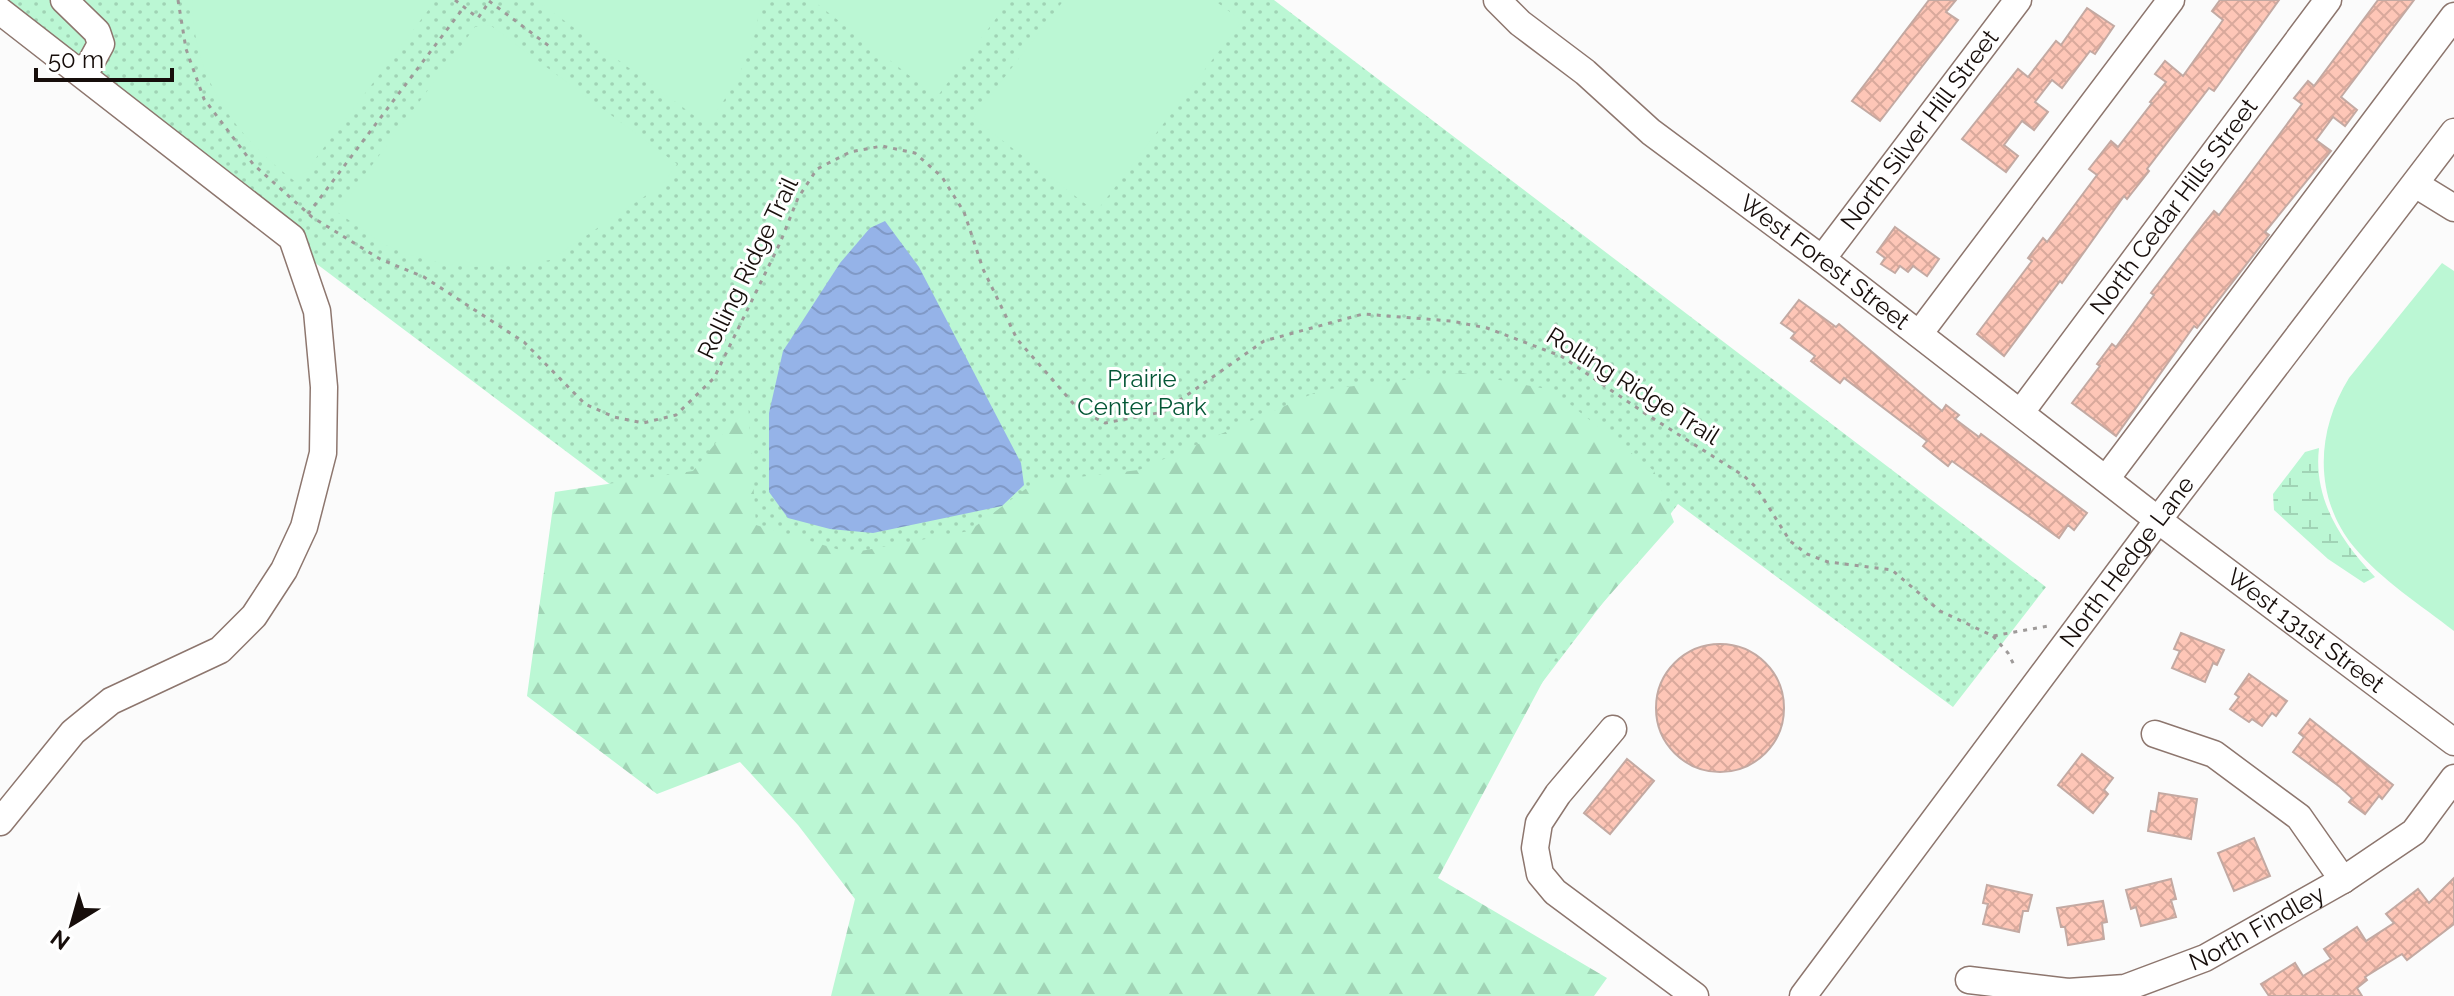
<svg xmlns="http://www.w3.org/2000/svg" width="2454" height="996" font-family="Raleway,sans-serif">
<defs>
<pattern id="grass-dots" width="8" height="8" patternUnits="userSpaceOnUse" patternTransform="scale(2)"><rect width="8" height="8" fill="#bbf7d4"/><path d="M2 2h.1M6 6h.1" fill="none" stroke="#a0d3b5" stroke-width="1.8" stroke-linecap="round"/></pattern>
<pattern id="forest-firs" width="22" height="20" patternUnits="userSpaceOnUse" patternTransform="scale(2)"><rect width="22" height="20" fill="#bbf7d4"/><path d="M5 1l3.5 6h-7zM16 11l3.5 6h-7z" fill="#a0d3b5"/></pattern>
<pattern id="wetland-marsh" width="20" height="14" patternUnits="userSpaceOnUse" patternTransform="scale(2)"><rect width="20" height="14" fill="#bbf7d4"/><path d="M1 5h8M5 5V1M11 12h8M15 12V8" fill="none" stroke="#a0d3b5"/></pattern>
<pattern id="water-waves" width="16" height="10" patternUnits="userSpaceOnUse" patternTransform="scale(2)"><rect width="16" height="10" fill="#95b3e8"/><path d="M0 5q4-4 8 0t8 0" fill="none" stroke="#8099c6"/></pattern>
<pattern id="building-cross-hatch" width="8" height="8" patternUnits="userSpaceOnUse" patternTransform="scale(2)"><rect width="8" height="8" fill="#fec6b7"/><path d="M0 0l8 8M0 8l8-8" fill="none" stroke="#d9a99c"/></pattern>
</defs>
<rect width="100%" height="100%" fill="#fbfbfb"/>
<!-- grass -->
<path fill="url(#grass-dots)" d="M 0,0 L 1274,0 L 2046,587 L 1953,707 L 1678,504 L 1304,996 L 1291,996 L 0,26 Z"/>
<!-- forest -->
<path fill="url(#forest-firs)" d="M 1462,373 L 1552,390 L 1654,471 L 1674,522 L 1557,655 L 1438,878 L 1607,978 L 1594,996 L 831,996 L 855,899 L 798,825 L 740,762 L 657,794 L 527,696 L 555,492 L 693,471 L 748,403 L 756,525 L 850,553 L 969,531 L 1035,482 L 1139,470 L 1321,390 Z"/>
<!-- wetland -->
<path fill="url(#wetland-marsh)" d="M 2319,448 C 2313,499 2341,541 2375,577 L 2364,583 L 2328,559 L 2274,510 L 2273,494 L 2305,452 Z"/>
<!-- garden -->
<g fill="#bbf7d4">
<path d="M 192,0 L 436,0 L 297,183 C 236,137 193,80 192,0 Z"/>
<path d="M 536,0 L 760,0 C 758,47 734,88 707,125 Z"/>
<path d="M 812,0 L 1010,0 L 937,97 Z"/>
<path d="M 1064,0 L 1214,0 L 1242,21 L 1096,212 L 973,118 Z"/>
<path d="M 490,25 L 677,164 L 663,184 L 550,260 L 523,265 L 469,267 L 440,263 L 414,256 L 385,245 L 337,212 L 475,27 Z"/>
<path d="M 2442,263 L 2454,271 L 2454,631 C 2421,605 2381,580 2354,547 C 2313,497 2316,431 2349,378 Z"/>
</g>
<!-- water -->
<path fill="url(#water-waves)" d="M 885,221 L 919,267 L 1021,463 L 1024,485 L 1002,506 L 873,533 L 830,529 L 788,518 L 769,492 L 769,413 L 783,351 L 840,263 L 870,228 Z"/>
<!-- building -->
<g fill="url(#building-cross-hatch)" stroke="#c3a9a2" stroke-width="2">
<path d="M 1929,0 L 1956,0 L 1946,12 L 1958,20 L 1880,121 L 1852,101 Z"/>
<path d="M 2220,0 L 2279,0 L 2214,91 L 2209,88 L 2147,169 L 2149,171 L 2127,199 L 2124,196 L 2062,283 L 2060,281 L 2004,356 L 1977,334 L 2032,261 L 2028,258 L 2043,238 L 2047,242 L 2097,175 L 2089,169 L 2111,141 L 2118,147 L 2152,103 L 2150,102 L 2166,82 L 2155,74 L 2165,61 L 2183,76 L 2223,20 L 2212,11 Z"/>
<path d="M 2378,0 L 2414,0 L 2341,97 L 2357,110 L 2345,126 L 2333,117 L 2316,140 L 2331,151 L 2265,232 L 2269,235 L 2197,328 L 2194,326 L 2116,436 L 2072,403 L 2100,366 L 2097,364 L 2112,344 L 2116,347 L 2154,295 L 2151,293 L 2205,222 L 2214,211 L 2219,215 L 2273,143 L 2302,104 L 2294,98 L 2308,81 L 2314,86 Z"/>
<path d="M 2087,8 L 2114,26 L 2095,54 L 2090,51 L 2062,88 L 2052,80 L 2035,102 L 2048,112 L 2034,130 L 2022,121 L 2004,145 L 2018,156 L 2006,172 L 1962,139 L 2018,69 L 2028,77 L 2056,41 L 2061,45 Z"/>
<path d="M 1895,227 L 1939,259 L 1927,276 L 1913,266 L 1908,272 L 1900,266 L 1895,273 L 1881,264 L 1885,258 L 1877,252 Z"/>
<path d="M 1799,300 L 1836,327 L 1839,324 L 1942,411 L 1946,405 L 1959,415 L 1955,419 L 1979,437 L 1981,434 L 2087,513 L 2074,530 L 2068,525 L 2059,538 L 1952,461 L 1948,466 L 1923,446 L 1927,441 L 1844,378 L 1840,383 L 1811,361 L 1815,356 L 1791,338 L 1795,333 L 1781,323 Z"/>
<path d="M 2181,633 L 2224,650 L 2217,665 L 2213,663 L 2205,682 L 2172,668 L 2180,651 L 2174,649 Z"/>
<circle cx="1720" cy="708" r="64"/>
<path d="M 2249,674 L 2287,701 L 2276,716 L 2272,713 L 2262,726 L 2252,719 L 2249,722 L 2230,709 L 2239,697 L 2235,694 Z"/>
<path d="M 2310,719 L 2393,785 L 2382,799 L 2379,796 L 2365,814 L 2349,802 L 2352,798 L 2340,787 L 2293,752 L 2304,737 L 2299,733 Z"/>
<path d="M 2082,754 L 2113,778 L 2104,790 L 2108,794 L 2093,813 L 2058,785 Z"/>
<path d="M 1627,759 L 1654,781 L 1610,834 L 1584,813 Z"/>
<path d="M 2159,793 L 2197,799 L 2191,839 L 2148,831 L 2151,811 L 2156,812 Z"/>
<path d="M 2254,838 L 2270,876 L 2234,891 L 2218,853 Z"/>
<path d="M 2454,878 L 2454,924 L 2407,960 L 2402,954 L 2365,977 L 2367,980 L 2357,988 L 2362,996 L 2269,996 L 2261,984 L 2295,963 L 2303,976 L 2331,959 L 2324,949 L 2357,927 L 2366,941 L 2394,923 L 2386,914 L 2418,889 L 2429,903 Z"/>
<path d="M 2171,879 L 2176,899 L 2171,900 L 2176,917 L 2141,926 L 2136,907 L 2131,909 L 2126,890 Z"/>
<path d="M 1987,885 L 2032,895 L 2028,911 L 2023,911 L 2019,932 L 1983,924 L 1988,904 L 1983,903 Z"/>
<path d="M 2103,901 L 2107,922 L 2102,923 L 2104,939 L 2068,945 L 2065,927 L 2061,927 L 2057,908 Z"/>
</g>
<g fill="none" stroke-linecap="round" stroke-linejoin="round">
<defs>
<g id="minor">
<path d="M 64,0 L 97,32 L 101,44 L 89,66 L 76,70"/>
<path id="s1" d="M 1497,0 L 1520,23 L 1585,72 L 1651,132 L 1822,259 L 2158,520 L 2454,742"/>
<path d="M 0,11 L 292,238 L 317,311 L 324,387 L 323,453 L 304,527 L 284,570 L 254,616 L 220,650 L 111,701 L 73,732 L 0,822"/>
<path d="M 2415,184 L 2454,208"/>
<path id="s2" d="M 1822,259 L 2018,0"/>
<path d="M 1919,334 L 2171,0"/>
<path id="s3" d="M 2021,412 L 2328,0"/>
<path d="M 2106,479 L 2454,16"/>
<path d="M 1613,729 L 1558,794 L 1539,823 L 1535,848 L 1540,874 L 1555,892 L 1695,996"/>
<path d="M 2155,734 L 2214,754 L 2299,817 L 2343,880"/>
<path id="s4" d="M 1969,980 L 2068,992 L 2125,988 L 2205,958 L 2343,880 L 2414,832 L 2454,778"/>
<path id="s5" d="M 1803,996 L 2158,520 L 2454,132"/>
</g>
</defs>
<!-- minor casing -->
<use href="#minor" stroke="#8d766e" stroke-width="29"/>
<!-- path -->
<g stroke="#9e9a99" stroke-width="3" stroke-dasharray="4 6" stroke-linecap="butt">
<path d="M 178,0 L 186,49 L 204,99 L 253,164 L 312,217 L 380,259 L 424,277 L 524,342 L 585,404 L 614,417 L 643,423 L 676,415 L 714,378 L 780,243 L 798,198 L 817,169 L 850,152 L 882,146 L 915,153 L 942,177 L 964,212 L 983,269 L 1017,339 L 1079,410 L 1105,423 L 1163,412 L 1264,341 L 1363,314 L 1451,321 L 1487,328 L 1561,356 L 1646,414 L 1744,476 L 1756,487 L 1790,541 L 1807,554 L 1828,562 L 1892,570 L 1940,611 L 1993,636 L 2048,626"/>
<path d="M 455,0 L 478,18 L 489,2"/>
<path d="M 489,1 L 549,46"/>
<path d="M 308,214 L 464,7"/>
<path d="M 1993,636 L 2008,653 L 2015,667"/>
</g>
<!-- minor -->
<use href="#minor" stroke="#fff" stroke-width="26"/>
</g>
<g text-anchor="middle" stroke-width="6" stroke-linejoin="round" paint-order="stroke">
<!-- street labels -->
<g font-size="24" fill="#170e0b" stroke="#fff">
<text dy="8" stroke="none"><textPath href="#s2" startOffset="162">North Silver Hill Street</textPath></text>
<text dy="8" stroke="none"><textPath href="#s3" startOffset="256">North Cedar Hills Street</textPath></text>
<text dy="8" stroke="none"><textPath href="#s1" startOffset="420">West Forest Street</textPath></text>
<text transform="translate(748 268) rotate(-64)" y="8">Rolling Ridge Trail</text>
<text transform="translate(1633 386) rotate(32)" y="8">Rolling Ridge Trail</text>
<text dy="8" stroke="none"><textPath href="#s5" startOffset="542">North Hedge Lane</textPath></text>
<text dy="8" stroke="none"><textPath href="#s1" startOffset="1026">West 131st Street</textPath></text>
<text dy="8" stroke="none"><textPath href="#s4" startOffset="302">North Findley</textPath></text>
</g>
<!-- park labels -->
<g font-size="24" fill="#045736" stroke="#fff">
<text x="1142" y="387">Prairie<tspan x="1142" dy="28">Center Park</tspan></text>
</g>
</g>
<!-- north arrow -->
<g transform="translate(72 924) rotate(217)" stroke="#ffffff" stroke-width="6" paint-order="stroke">
<path d="M0-6L14 30L0 20L-14 30Z" fill="#170e0b"/>
<text y="-12" font-size="22" font-weight="bold" text-anchor="middle" fill="#170e0b">N</text>
</g>
<!-- scale -->
<path d="M36 68v12h136v-12" fill="none" stroke="#170e0b" stroke-width="4"/>
<text x="48" y="68" font-size="24" fill="#170e0b" stroke="#ffffff" stroke-width="6" paint-order="stroke">50 m</text>
</svg>
